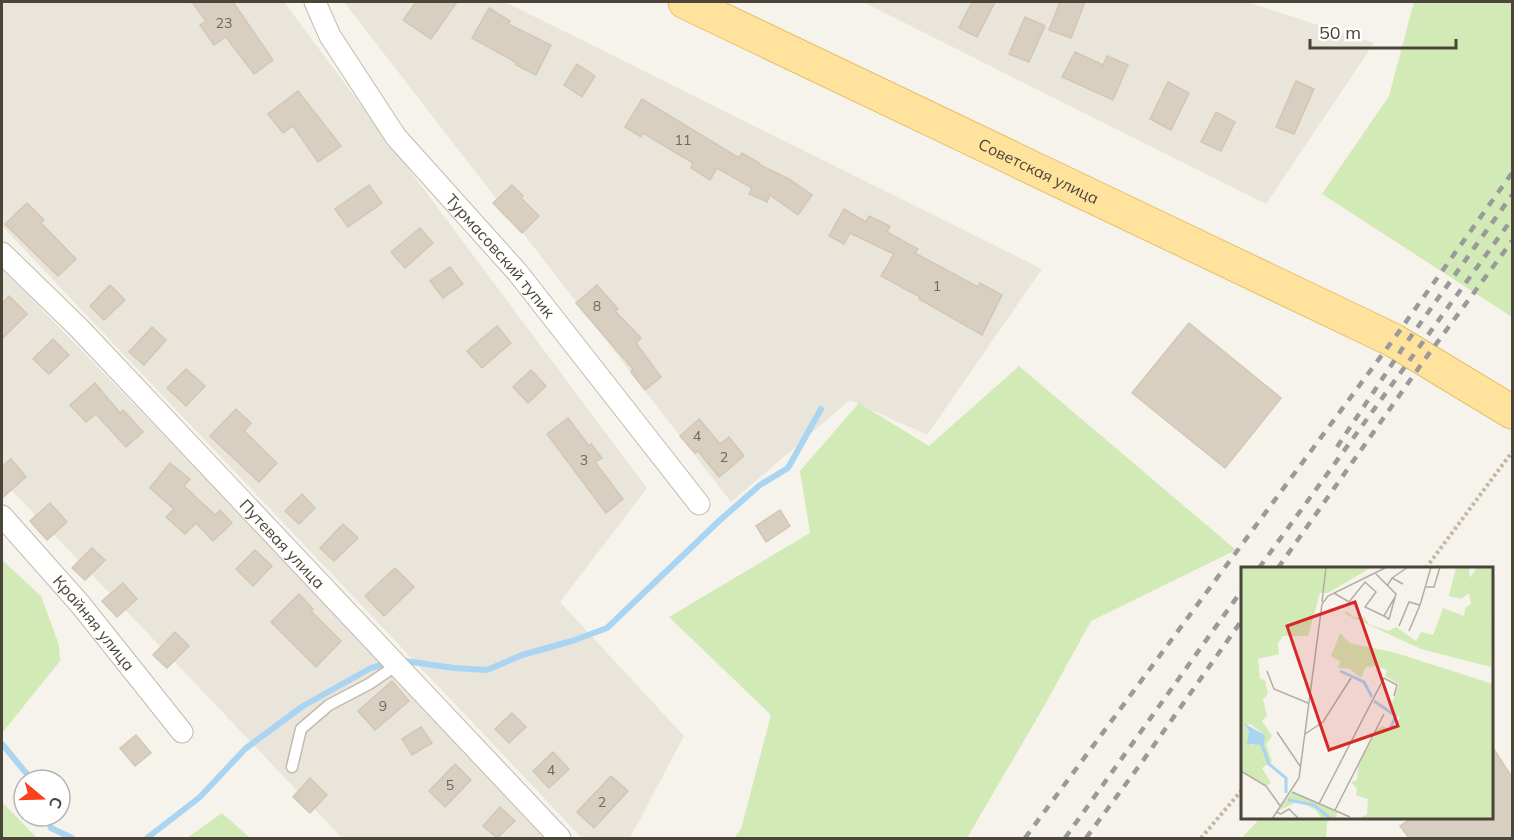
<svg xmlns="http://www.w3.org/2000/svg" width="1514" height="840" font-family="Mulish,sans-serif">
<rect width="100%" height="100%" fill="#f6f3ec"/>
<!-- residential -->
<g fill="#eae5da">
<path d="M 2,2 L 284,2 L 647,488 L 560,602 L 684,736 L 630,838 L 582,838 L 2,226 Z"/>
<path d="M 344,2 L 505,2 L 1042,269 L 927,435 L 850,400 L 731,502 Z"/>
<path d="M 863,2 L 1247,2 L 1374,43 L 1266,204 Z"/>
<path d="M 2,268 L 553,838 L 342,838 L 2,480 Z"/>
</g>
<!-- green -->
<g fill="#d2eab5">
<path d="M 1414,2 L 1512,2 L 1512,317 L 1322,194 L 1389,96 Z"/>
<path d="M 1019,366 L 1236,550 L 1091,621 L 1043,708 L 967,838 L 734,838 L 741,829 L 771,715 L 669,617 L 810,533 L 800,471 L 859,403 L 929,446 Z"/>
<path d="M 2,560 L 41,596 L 59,645 L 60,661 L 2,733 Z"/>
<path d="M 2,802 L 37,838 L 2,838 Z"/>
<path d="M 222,813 L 250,838 L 187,838 Z"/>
<path d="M 1260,818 L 1330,818 L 1327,823 L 1326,838 L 1242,838 Z"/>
</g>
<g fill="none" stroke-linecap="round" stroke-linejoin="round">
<!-- stream -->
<g stroke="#a9d4f2" stroke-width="6">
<path d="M 398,660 L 454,668 L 487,670 L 522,655 L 572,641 L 607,628 L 720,520 L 760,485 L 788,468 L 821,409"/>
<path d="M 2,744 L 32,780"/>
<path d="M 46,816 L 51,828 L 72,838"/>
<path d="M 147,838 L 200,797 L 245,749 L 303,706 L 371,668 L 388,663"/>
</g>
</g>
<!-- building -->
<g fill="#d8cfc1" stroke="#d3c7b4" stroke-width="1.5">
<path d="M 192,2 L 233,2 L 273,60 L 254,74 L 226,37 L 214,45 L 200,25 L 206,21 Z"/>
<path d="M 416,2 L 457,2 L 431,39 L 403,20 Z"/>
<path d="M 972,2 L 995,2 L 977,37 L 959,28 Z"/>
<path d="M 1060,2 L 1085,2 L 1071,38 L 1049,30 Z"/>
<path d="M 489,8 L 510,21 L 508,24 L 551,45 L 536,75 L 516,65 L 517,63 L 472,38 Z"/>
<path d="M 1025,17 L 1045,26 L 1029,62 L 1009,54 Z"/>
<path d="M 1075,52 L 1103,65 L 1107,56 L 1128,65 L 1113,100 L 1062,77 Z"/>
<path d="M 577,64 L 595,76 L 582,97 L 564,85 Z"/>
<path d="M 1296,81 L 1314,89 L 1294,134 L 1276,127 Z"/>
<path d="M 1168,82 L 1189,93 L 1171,130 L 1150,119 Z"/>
<path d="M 298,91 L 341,146 L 318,162 L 293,126 L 283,133 L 268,114 Z"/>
<path d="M 642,99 L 739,158 L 742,153 L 759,163 L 758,164 L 789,179 L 812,195 L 798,215 L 770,195 L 767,202 L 749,194 L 752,188 L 717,168 L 710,180 L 691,168 L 693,163 L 643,133 L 641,137 L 625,127 Z"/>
<path d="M 1216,112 L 1235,122 L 1221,151 L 1201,142 Z"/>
<path d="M 369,185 L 382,203 L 348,227 L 335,209 Z"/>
<path d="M 512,185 L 523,196 L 521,198 L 539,216 L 522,233 L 493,203 Z"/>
<path d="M 27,203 L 44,220 L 41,223 L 76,259 L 58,276 L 5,224 Z"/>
<path d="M 844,209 L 866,222 L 869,216 L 890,226 L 887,232 L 918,249 L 915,253 L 978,287 L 980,283 L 1002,295 L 982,335 L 919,299 L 920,297 L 881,276 L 894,254 L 850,233 L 844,244 L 829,236 Z"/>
<path d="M 420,228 L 433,243 L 405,268 L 391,252 Z"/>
<path d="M 450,267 L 463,284 L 443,298 L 430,281 Z"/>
<path d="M 110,285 L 125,300 L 104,320 L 90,306 Z"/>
<path d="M 597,285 L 618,309 L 615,311 L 641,338 L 636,343 L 661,377 L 645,390 L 631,372 L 633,369 L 576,303 Z"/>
<path d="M 9,296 L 27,314 L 2,339 L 2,304 Z"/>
<path d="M 1189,323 L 1281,398 L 1225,468 L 1132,393 Z"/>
<path d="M 497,326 L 511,343 L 482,368 L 467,351 Z"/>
<path d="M 152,327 L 166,340 L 144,365 L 129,352 Z"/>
<path d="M 53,339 L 69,355 L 49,374 L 33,359 Z"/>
<path d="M 186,369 L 205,386 L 186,406 L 167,388 Z"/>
<path d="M 531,370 L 546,386 L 528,403 L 513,387 Z"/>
<path d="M 95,383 L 120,413 L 123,410 L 143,432 L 126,447 L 96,414 L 86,422 L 70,405 Z"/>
<path d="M 236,409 L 251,423 L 244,431 L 277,463 L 259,482 L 210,436 Z"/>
<path d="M 568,418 L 589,446 L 591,444 L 602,458 L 595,462 L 623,499 L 606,513 L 547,434 Z"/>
<path d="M 699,419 L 720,444 L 729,437 L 744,456 L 719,477 L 698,451 L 695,453 L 680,436 Z"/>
<path d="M 11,459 L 26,477 L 2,498 L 2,466 Z"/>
<path d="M 170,463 L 190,479 L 184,486 L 215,515 L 220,510 L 232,523 L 213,541 L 196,523 L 185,534 L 166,517 L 174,509 L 150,488 Z"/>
<path d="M 302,494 L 315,508 L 299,524 L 285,511 Z"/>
<path d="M 50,503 L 67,522 L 47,540 L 30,521 Z"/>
<path d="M 780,510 L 790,526 L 766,542 L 756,526 Z"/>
<path d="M 343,524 L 358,538 L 334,561 L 320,548 Z"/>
<path d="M 92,548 L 105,560 L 85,580 L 72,568 Z"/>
<path d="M 255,550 L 272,566 L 253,586 L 236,569 Z"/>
<path d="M 395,568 L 414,587 L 384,616 L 365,596 Z"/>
<path d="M 123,583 L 137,599 L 117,617 L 102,601 Z"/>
<path d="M 299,594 L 313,609 L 311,611 L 341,641 L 316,667 L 271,622 Z"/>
<path d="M 175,632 L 189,646 L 167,668 L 153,655 Z"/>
<path d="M 392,681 L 409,701 L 375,730 L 358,711 Z"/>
<path d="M 512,713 L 526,727 L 509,743 L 495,729 Z"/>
<path d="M 421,727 L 432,743 L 412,755 L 402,739 Z"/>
<path d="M 136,735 L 151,753 L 135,766 L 120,748 Z"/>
<path d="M 1491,745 L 1512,777 L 1512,838 L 1409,838 L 1400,826 L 1412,818 L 1491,818 Z"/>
<path d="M 553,752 L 569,769 L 549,788 L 533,771 Z"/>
<path d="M 455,764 L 471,780 L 445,807 L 429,791 Z"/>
<path d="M 611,776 L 628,791 L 594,828 L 577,812 Z"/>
<path d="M 310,778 L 327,795 L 310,813 L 293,797 Z"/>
<path d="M 500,807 L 515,821 L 497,838 L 483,826 Z"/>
</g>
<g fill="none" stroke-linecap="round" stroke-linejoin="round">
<defs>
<path id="lane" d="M 292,767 L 301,729 L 329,705 L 369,684 L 397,665"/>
<g id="street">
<path id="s1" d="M 315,2 L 330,36 L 396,137 L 518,273 L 699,504"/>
<path id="s2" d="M 2,253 L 79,328 L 560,838"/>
<path id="s3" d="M 2,516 L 80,604 L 182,732"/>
</g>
<g id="primary">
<path id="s4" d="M 685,2 L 1393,340 L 1512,412"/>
</g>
</defs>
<!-- lane casing -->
<use href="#lane" stroke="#c2bbae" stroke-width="13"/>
<!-- street casing -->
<use href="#street" stroke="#c2bbae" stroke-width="23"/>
<!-- primary casing -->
<use href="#primary" stroke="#e6c16a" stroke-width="35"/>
<!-- path -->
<g stroke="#c4b79f" stroke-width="4" stroke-dasharray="3 3" stroke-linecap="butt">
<path d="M 1426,568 L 1512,452"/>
<path d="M 1201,838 L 1242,790"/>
</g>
<!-- lane -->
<use href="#lane" stroke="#fff" stroke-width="10"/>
<!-- street -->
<use href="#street" stroke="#fff" stroke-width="21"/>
<!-- primary -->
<use href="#primary" stroke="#ffe39c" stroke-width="33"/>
<!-- rail -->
<g stroke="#9a9a9a" stroke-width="4.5" stroke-dasharray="8 8" stroke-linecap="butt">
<path d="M 1337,447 L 1404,346 L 1512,195"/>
<path d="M 1259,568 L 1512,219"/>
<path d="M 1278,568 L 1425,359 L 1512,241"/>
<path d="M 1025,838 L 1393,340 L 1512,173"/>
<path d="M 1065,838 L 1242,590"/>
<path d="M 1086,838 L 1142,762 L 1242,620"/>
</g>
</g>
<g text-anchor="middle" stroke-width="5" stroke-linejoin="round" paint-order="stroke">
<!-- number labels -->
<g font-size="14" fill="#6e675b">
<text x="224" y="28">23</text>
<text x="683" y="145">11</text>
<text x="937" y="291">1</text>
<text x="597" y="311">8</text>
<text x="697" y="441">4</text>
<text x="724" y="462">2</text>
<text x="584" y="465">3</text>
<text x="383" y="711">9</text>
<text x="551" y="775">4</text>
<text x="450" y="790">5</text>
<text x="602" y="807">2</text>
</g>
<!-- street labels -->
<g font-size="16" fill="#4b4439" stroke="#fff">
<text dy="6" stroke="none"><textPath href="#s4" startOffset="392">Советская улица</textPath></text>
<text dy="6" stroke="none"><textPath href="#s1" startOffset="316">Турмасовский тупик</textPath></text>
<text dy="6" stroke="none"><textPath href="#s2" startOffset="404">Путевая улица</textPath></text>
<text dy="6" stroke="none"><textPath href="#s3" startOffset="141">Крайняя улица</textPath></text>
</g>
</g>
<!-- overview -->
<g transform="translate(1241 567)">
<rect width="252" height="252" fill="#f6f3ec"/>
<path d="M 0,0 L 131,0 L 87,26 L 79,26 L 67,69 L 42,69 L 37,76 L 38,87 L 17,92 L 19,112 L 24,113 L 27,127 L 22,132 L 26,149 L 21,154 L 31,169 L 25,177 L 31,195 L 21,201 L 30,216 L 25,219 L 0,204 ZM 9,157 L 24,168 L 18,177 L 9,178 L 8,164 L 3,159 ZM 215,0 L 228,0 L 229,11 L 236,0 L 252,0 L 250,100 L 180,82 L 104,47 L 105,44 L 113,50 L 123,50 L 129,58 L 148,64 L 155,60 L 175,74 L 180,65 L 192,68 L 202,41 L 223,49 L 224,41 L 230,37 L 228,26 L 220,32 L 208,29 ZM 99,66 L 109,76 L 155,86 L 252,117 L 252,252 L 117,252 L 126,247 L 127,232 L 115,228 L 116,222 L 110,215 L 116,213 L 117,199 L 136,163 L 141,159 L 152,163 L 159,150 L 149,142 L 158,117 L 144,109 L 146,103 L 135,99 L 125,100 L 120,111 L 109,102 L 97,101 L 99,94 L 90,89 ZM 51,225 L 96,245 L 95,252 L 81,252 L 75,243 L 58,234 L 35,245 Z" fill="#d2eab5" fill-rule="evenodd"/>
<path d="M 2,156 L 24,168 L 23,178 L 6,177 L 8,164 Z" fill="#a9d4f2"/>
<path fill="none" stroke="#a9d4f2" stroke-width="3" d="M 99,104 L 123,115 L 131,130M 133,134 L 155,149 L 149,162M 21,178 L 28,197 L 45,211 L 45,226M 47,233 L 73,238 L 90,252"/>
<path fill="none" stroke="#b2ada4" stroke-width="1.5" d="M 135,7 L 155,27 L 148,52 L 143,49M 151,11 L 167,0M 146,19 L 151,11 L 162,17M 185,20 L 193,20 L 199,0M 93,26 L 108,35 L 124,15 L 135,25 L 124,40 L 143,49 L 154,30M 81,35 L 85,0M 158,59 L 168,35 L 179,38 L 190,0M 168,64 L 179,38M 26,104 L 33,122 L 67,136M 36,165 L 59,199M 64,167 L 82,155 L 110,111M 0,204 L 25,219 L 40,240M 51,225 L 109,250M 78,237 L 143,111 L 156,118 L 153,129M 94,243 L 143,147M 35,245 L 40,247 L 48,242 L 58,252M 31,252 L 58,211 L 81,37 L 87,29 L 146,0"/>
<path fill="#d62828" fill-opacity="0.15" stroke="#d62828" stroke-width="3" d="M 114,35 L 157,159 L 88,183 L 46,59 Z"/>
<rect width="252" height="252" fill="none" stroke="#4b4439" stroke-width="3"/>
</g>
<!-- border -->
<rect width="1514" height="840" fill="none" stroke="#4b4439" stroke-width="6"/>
<!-- north arrow -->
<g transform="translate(42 798) rotate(109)"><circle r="28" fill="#ffffff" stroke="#b7b4b0" stroke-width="1.5"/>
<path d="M0-4.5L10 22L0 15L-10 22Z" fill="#fc3f1d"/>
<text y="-9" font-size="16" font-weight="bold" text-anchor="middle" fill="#4b4439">С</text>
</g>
<!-- scale -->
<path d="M1310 39v9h146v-9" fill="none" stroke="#4b4439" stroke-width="3"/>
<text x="1319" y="39" font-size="18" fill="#4b4439" stroke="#ffffff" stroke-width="4.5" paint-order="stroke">50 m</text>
</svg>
